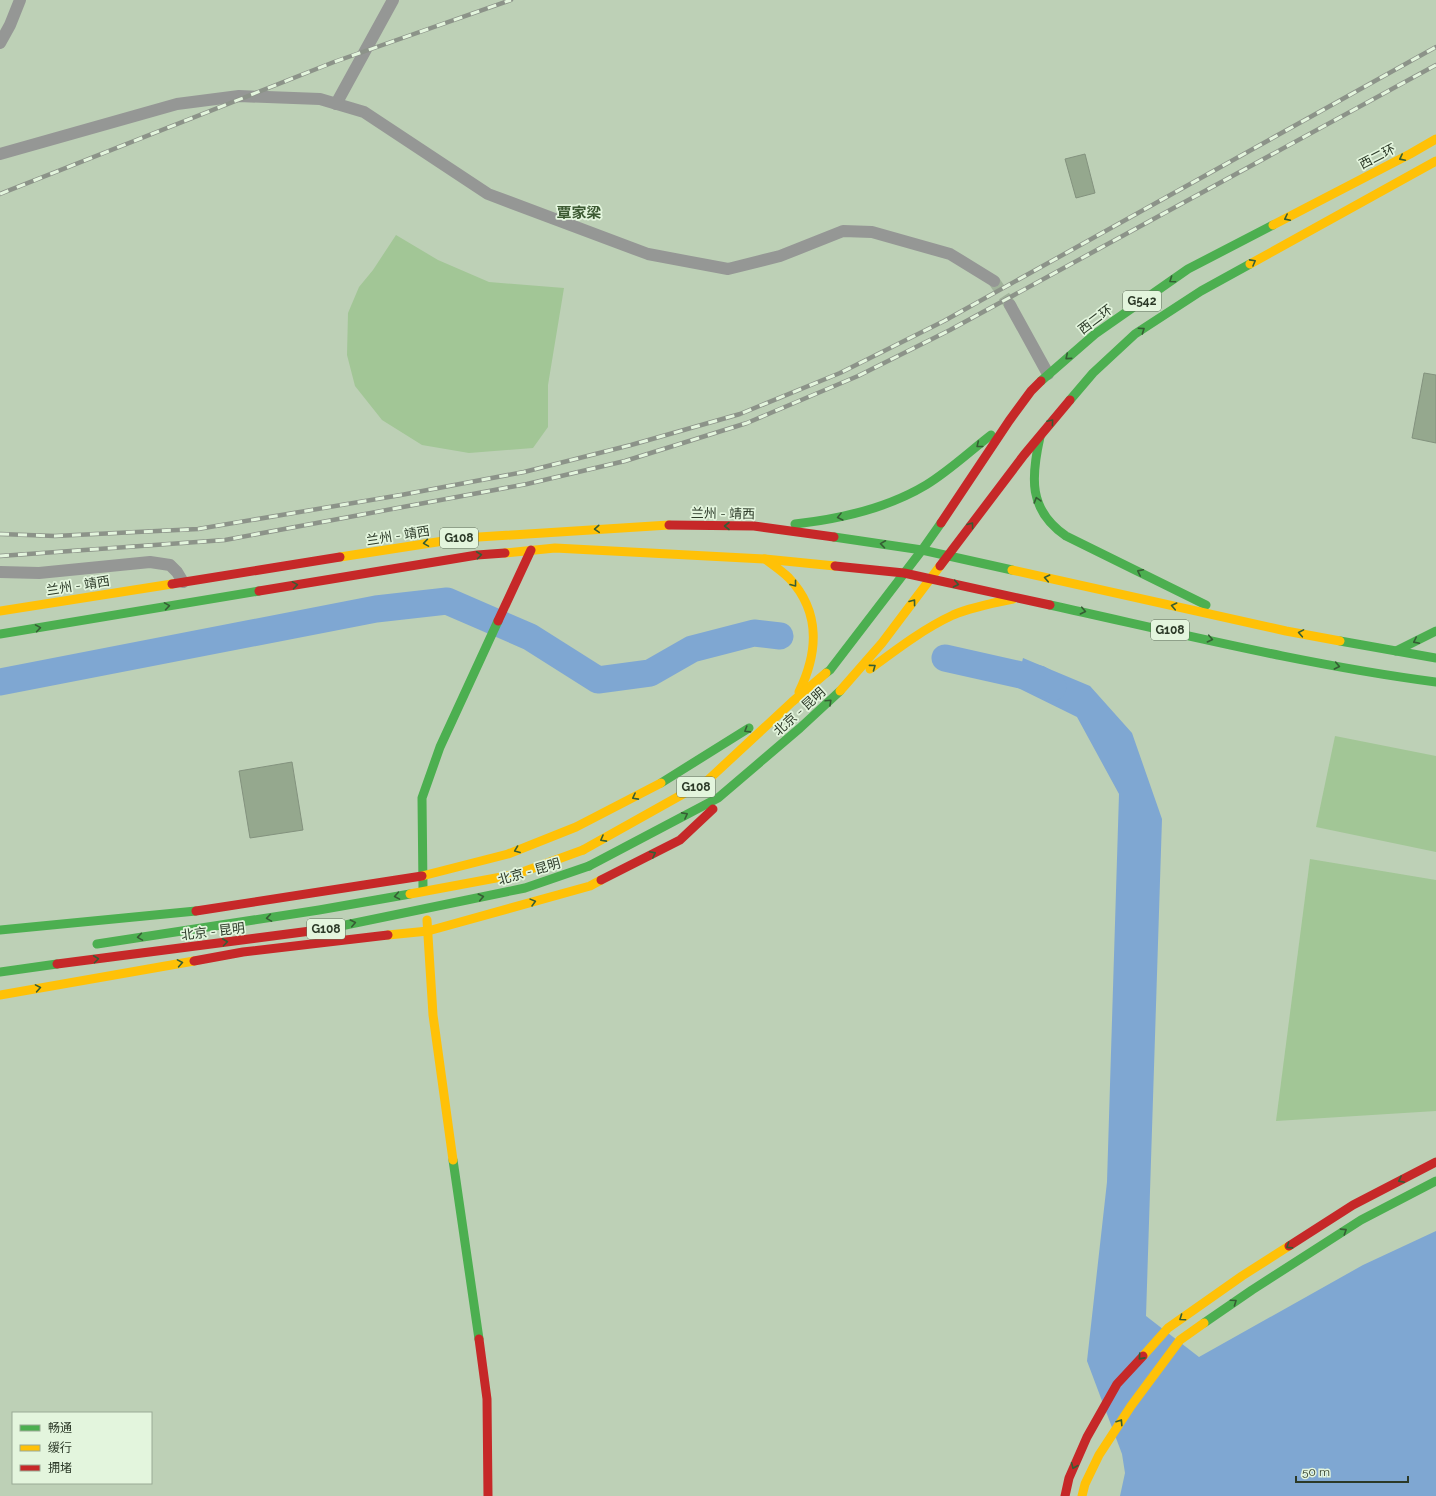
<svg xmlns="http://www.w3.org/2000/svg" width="1436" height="1496" font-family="Raleway,'Noto Sans SC',sans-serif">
<rect width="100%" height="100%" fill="#bdd0b6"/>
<!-- green -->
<g fill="#a2c696">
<path d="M 396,235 L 438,260 L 489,282 L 564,288 L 548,385 L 548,427 L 533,448 L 469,453 L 422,445 L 382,420 L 355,386 L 347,355 L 348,313 L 359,287 L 373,270 Z"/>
<path d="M 1335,736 L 1436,756 L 1436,852 L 1316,827 Z"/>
<path d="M 1310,859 L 1436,880 L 1436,1111 L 1276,1121 Z"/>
</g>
<!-- water -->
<path fill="#7fa7d2" d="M 1023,658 L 1090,686 L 1132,733 L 1162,819 L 1146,1316 L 1199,1357 L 1363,1265 L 1436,1231 L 1436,1496 L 1120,1496 L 1125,1473 L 1122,1454 L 1087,1361 L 1107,1182 L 1119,794 L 1077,717 L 1016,687 Z"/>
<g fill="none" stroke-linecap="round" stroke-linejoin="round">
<!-- river -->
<g stroke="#7fa7d2" stroke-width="27">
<path d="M 945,658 L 1039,679 L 1053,687"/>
<path d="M 0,682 L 376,609 L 447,601 L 530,637 L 598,680 L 650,673 L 692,649 L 754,633 L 780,636"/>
</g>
</g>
<!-- building -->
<g fill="#95a88e" stroke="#83927e">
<path d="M 1085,154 L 1095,193 L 1076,198 L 1065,159 Z"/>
<path d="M 1424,373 L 1436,375 L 1436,443 L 1412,438 Z"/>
<path d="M 292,762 L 303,830 L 250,838 L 239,771 Z"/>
</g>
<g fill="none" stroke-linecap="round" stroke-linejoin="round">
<!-- street-tunnel -->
<path stroke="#a0b29a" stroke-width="12" stroke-dasharray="12 6" stroke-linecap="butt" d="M 994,281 L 1010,305"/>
<!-- street -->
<g stroke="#959795" stroke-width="12">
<path d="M 0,43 L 10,25 L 20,0"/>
<path d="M 336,104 L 393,0"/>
<path d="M 0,154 L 177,104 L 239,96 L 320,99 L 364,112 L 488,194 L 648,254 L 728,269 L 780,256 L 843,231 L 872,232 L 950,254 L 994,281"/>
<path d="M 1010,305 L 1048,374"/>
<path d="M 0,572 L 39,573 L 150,562 L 170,565 L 177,572 L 183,582"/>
</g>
<!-- fast -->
<g stroke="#4caf50" stroke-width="9">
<path d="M 1041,381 L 1095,334 L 1188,269 L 1273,225"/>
<path d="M 1070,400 L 1093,373 L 1135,334 L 1201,291 L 1250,264"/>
<path d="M 1040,437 C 1031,477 1028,510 1066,536 L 1206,605"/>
<path d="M 795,524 C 840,519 886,509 926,485 C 949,471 969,452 991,435"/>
<path d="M 834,537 L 922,550 L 1012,570"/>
<path d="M 1050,605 C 1178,633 1306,665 1436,682"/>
<path d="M 0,634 L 259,591"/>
<path d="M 1340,641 L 1436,658"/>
<path d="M 1396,651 L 1436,631"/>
<path d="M 826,673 L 830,670 L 922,550 L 941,523"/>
<path d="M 661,783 L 749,728"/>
<path d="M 589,866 L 718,798 L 800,728 L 840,691"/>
<path d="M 423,888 L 422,798 L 440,747 L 498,621"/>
<path d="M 0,930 L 196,911"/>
<path d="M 0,972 L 57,964"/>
<path d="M 453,1160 L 479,1339"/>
<path d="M 1204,1323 L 1252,1290 L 1361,1220 L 1436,1181"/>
</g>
<!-- slow -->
<g stroke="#ffc107" stroke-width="9">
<path d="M 1273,225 L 1410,154 L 1436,139"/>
<path d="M 1250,264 L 1436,161"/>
<path d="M 505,553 L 555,548 L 765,559 L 835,566"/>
<path d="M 340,557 L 463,538 L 669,525"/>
<path d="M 765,559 C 773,565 782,571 789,578 C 821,612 818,653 799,692"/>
<path d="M 1012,570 L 1286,631 L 1340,641"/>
<path d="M 0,611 L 172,584"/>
<path d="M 870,669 C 897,649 923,629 953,615 C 972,607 993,603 1013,599"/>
<path d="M 840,691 L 882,643 L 940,566"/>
<path d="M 583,850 L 708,780 L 792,702 L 826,673"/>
<path d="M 422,876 L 508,854 L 576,827 L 661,783"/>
<path d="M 427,920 L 433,1015 L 453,1160"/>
<path d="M 388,935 L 428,931 L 590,886 L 601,880"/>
<path d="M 0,995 L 194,961"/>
<path d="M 1143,1356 L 1168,1328 L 1242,1276 L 1289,1246"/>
<path d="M 1082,1496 L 1085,1484 L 1099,1455 L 1131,1406 L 1180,1340 L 1204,1323"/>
</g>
<!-- jam -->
<g stroke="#c62828" stroke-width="9">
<path d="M 941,523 L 1009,421 L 1031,391 L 1041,381"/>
<path d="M 669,525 L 754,526 L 834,537"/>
<path d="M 835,566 L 904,573 L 1050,605"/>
<path d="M 940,566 L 1024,455 L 1070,400"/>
<path d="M 172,584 L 340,557"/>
<path d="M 259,591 L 477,555 L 505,553"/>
<path d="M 498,621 L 531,550"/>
<path d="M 601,880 L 680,840 L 713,809"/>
<path d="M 196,911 L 422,876"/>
<path d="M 194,961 L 243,952 L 388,935"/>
<path d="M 1289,1246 L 1353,1205 L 1436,1162"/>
<path d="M 479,1339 L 487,1399 L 488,1496"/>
<path d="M 1065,1496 L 1069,1478 L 1087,1437 L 1117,1384 L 1143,1356"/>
</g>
<defs>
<g id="rail">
<path d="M 0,194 L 334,62 L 511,0"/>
<path d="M 0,534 L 55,536 L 198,529 L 401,495 L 524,472 L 631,445 L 740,414 L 840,373 L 944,321 L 1436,47"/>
<path d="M 0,556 L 225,540 L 527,484 L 625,461 L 747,423 L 858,376 L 950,330 L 1436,65"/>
</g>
</defs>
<!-- rail casing -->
<use href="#rail" stroke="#8c9389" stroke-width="4.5"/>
<!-- rail -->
<use href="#rail" stroke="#e3f5dd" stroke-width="3" stroke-dasharray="9" stroke-linecap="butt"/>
<!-- fast-bridge -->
<g stroke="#4caf50" stroke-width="9">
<path d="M 326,929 L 525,888 L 589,866"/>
<path d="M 97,944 L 319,910 L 410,894"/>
</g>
<!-- slow-bridge -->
<path stroke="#ffc107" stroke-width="9" d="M 410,894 L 517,874 L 583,850"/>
<!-- jam-bridge -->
<path stroke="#c62828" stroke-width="9" d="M 57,964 L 326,929"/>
</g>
<!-- one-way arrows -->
<defs><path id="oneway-chevron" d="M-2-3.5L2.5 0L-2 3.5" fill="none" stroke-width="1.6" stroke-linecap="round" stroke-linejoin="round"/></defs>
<g stroke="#365d34">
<use href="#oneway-chevron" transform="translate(1402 158) rotate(153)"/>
<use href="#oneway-chevron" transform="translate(1287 218) rotate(153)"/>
<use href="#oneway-chevron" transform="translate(1253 262) rotate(-29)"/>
<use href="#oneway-chevron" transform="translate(1172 280) rotate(145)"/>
<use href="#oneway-chevron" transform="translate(1142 330) rotate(-34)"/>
<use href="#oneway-chevron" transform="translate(1068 357) rotate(140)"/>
<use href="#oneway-chevron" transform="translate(1051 422) rotate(-50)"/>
<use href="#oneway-chevron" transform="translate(979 445) rotate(141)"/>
<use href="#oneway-chevron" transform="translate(1037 500) rotate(-106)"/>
<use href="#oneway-chevron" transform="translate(840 517) rotate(166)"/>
<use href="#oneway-chevron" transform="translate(971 525) rotate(-53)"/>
<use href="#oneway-chevron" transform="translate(727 526) rotate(-180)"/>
<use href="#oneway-chevron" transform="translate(597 529) rotate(176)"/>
<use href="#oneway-chevron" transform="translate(426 543) rotate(171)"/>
<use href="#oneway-chevron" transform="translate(883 544) rotate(-172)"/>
<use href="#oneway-chevron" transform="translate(479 555) rotate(-7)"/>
<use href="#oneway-chevron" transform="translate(1140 572) rotate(-154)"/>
<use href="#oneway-chevron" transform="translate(1047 578) rotate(-168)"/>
<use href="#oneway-chevron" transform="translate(794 584) rotate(52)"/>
<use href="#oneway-chevron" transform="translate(956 584) rotate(11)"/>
<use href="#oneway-chevron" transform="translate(295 585) rotate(-9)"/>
<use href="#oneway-chevron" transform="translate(913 602) rotate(-53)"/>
<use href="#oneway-chevron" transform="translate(167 606) rotate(-9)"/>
<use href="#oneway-chevron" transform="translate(1174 606) rotate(-168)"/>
<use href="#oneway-chevron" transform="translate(1083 611) rotate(12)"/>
<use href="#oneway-chevron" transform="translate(38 628) rotate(-9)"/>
<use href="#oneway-chevron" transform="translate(1301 633) rotate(-170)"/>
<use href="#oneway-chevron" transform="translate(1210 639) rotate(12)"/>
<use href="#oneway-chevron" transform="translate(1416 641) rotate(154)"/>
<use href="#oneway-chevron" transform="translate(1337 666) rotate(11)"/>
<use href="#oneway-chevron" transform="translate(873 667) rotate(-36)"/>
<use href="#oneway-chevron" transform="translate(829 702) rotate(-43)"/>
<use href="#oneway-chevron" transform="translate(747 730) rotate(148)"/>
<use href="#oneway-chevron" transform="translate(635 797) rotate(152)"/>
<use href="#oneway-chevron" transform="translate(685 815) rotate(-28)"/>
<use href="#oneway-chevron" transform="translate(603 839) rotate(151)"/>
<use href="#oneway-chevron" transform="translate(517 850) rotate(159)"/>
<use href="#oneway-chevron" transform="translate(653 854) rotate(-27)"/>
<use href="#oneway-chevron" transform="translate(397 896) rotate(170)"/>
<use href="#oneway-chevron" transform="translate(481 897) rotate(-12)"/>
<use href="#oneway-chevron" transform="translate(533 902) rotate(-15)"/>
<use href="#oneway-chevron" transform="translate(269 918) rotate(171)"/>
<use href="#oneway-chevron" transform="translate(353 923) rotate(-12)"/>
<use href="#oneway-chevron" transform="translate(140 937) rotate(171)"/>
<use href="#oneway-chevron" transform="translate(225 942) rotate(-7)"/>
<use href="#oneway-chevron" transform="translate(96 959) rotate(-7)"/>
<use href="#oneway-chevron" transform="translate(180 963) rotate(-10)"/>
<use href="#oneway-chevron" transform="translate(38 988) rotate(-10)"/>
<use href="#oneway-chevron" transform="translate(1401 1180) rotate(153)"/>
<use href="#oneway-chevron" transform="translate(1344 1231) rotate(-33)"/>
<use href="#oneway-chevron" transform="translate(1289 1246) rotate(147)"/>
<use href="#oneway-chevron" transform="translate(1234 1302) rotate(-35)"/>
<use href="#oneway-chevron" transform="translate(1182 1318) rotate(145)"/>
<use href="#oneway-chevron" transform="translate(1141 1357) rotate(132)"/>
<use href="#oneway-chevron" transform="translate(1120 1422) rotate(-57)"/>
<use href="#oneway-chevron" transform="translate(1074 1466) rotate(113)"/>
</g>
<g text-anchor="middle" stroke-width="3.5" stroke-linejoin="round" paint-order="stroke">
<!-- shield labels -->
<g fill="#e3f5dd" stroke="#63725e" stroke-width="1">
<rect x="1123" y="291" width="38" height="20" rx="3"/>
<rect x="440" y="528" width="38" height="20" rx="3"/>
<rect x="1151" y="620" width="38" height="20" rx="3"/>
<rect x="677" y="777" width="38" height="20" rx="3"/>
<rect x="307" y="919" width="38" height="20" rx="3"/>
</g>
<g font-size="12" font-weight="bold" fill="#2c3a28">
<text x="1142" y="305">G542</text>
<text x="459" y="542">G108</text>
<text x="1170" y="634">G108</text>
<text x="696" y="791">G108</text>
<text x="326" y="933">G108</text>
</g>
<!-- street labels -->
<g font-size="13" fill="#2c3a28" stroke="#e3f5dd">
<text transform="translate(1377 156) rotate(-27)" y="5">西二环</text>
<text transform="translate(1095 319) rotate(-37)" y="5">西二环</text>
<text transform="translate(723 513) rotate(1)" y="5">兰州 - 靖西</text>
<text transform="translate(398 535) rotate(-9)" y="5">兰州 - 靖西</text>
<text transform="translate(78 585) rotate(-9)" y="5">兰州 - 靖西</text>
<text transform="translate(799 711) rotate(-42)" y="5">北京 - 昆明</text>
<text transform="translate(529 871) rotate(-16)" y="5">北京 - 昆明</text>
<text transform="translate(213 931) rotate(-7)" y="5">北京 - 昆明</text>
</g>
<!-- quarter labels -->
<g font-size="15" font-weight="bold" fill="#3c5a32" stroke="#e3f5dd">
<text x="579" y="218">覃家梁</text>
</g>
</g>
<!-- legend -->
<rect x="12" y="1412" width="140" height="72" fill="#e3f5dd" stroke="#9aaa95"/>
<rect x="20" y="1425" width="20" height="6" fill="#4caf50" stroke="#9aaa95"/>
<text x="48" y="1432" font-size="12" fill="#2c3a28">畅通</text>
<rect x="20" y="1445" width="20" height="6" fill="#ffc107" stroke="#9aaa95"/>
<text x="48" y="1452" font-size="12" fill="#2c3a28">缓行</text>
<rect x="20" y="1465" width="20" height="6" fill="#c62828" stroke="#9aaa95"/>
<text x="48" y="1472" font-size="12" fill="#2c3a28">拥堵</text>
<!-- scale -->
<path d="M1296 1476v6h112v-6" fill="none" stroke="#2c3a28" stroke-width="2"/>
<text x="1302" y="1476" font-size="12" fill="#2c3a28" stroke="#e3f5dd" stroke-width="3" paint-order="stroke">50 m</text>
</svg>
